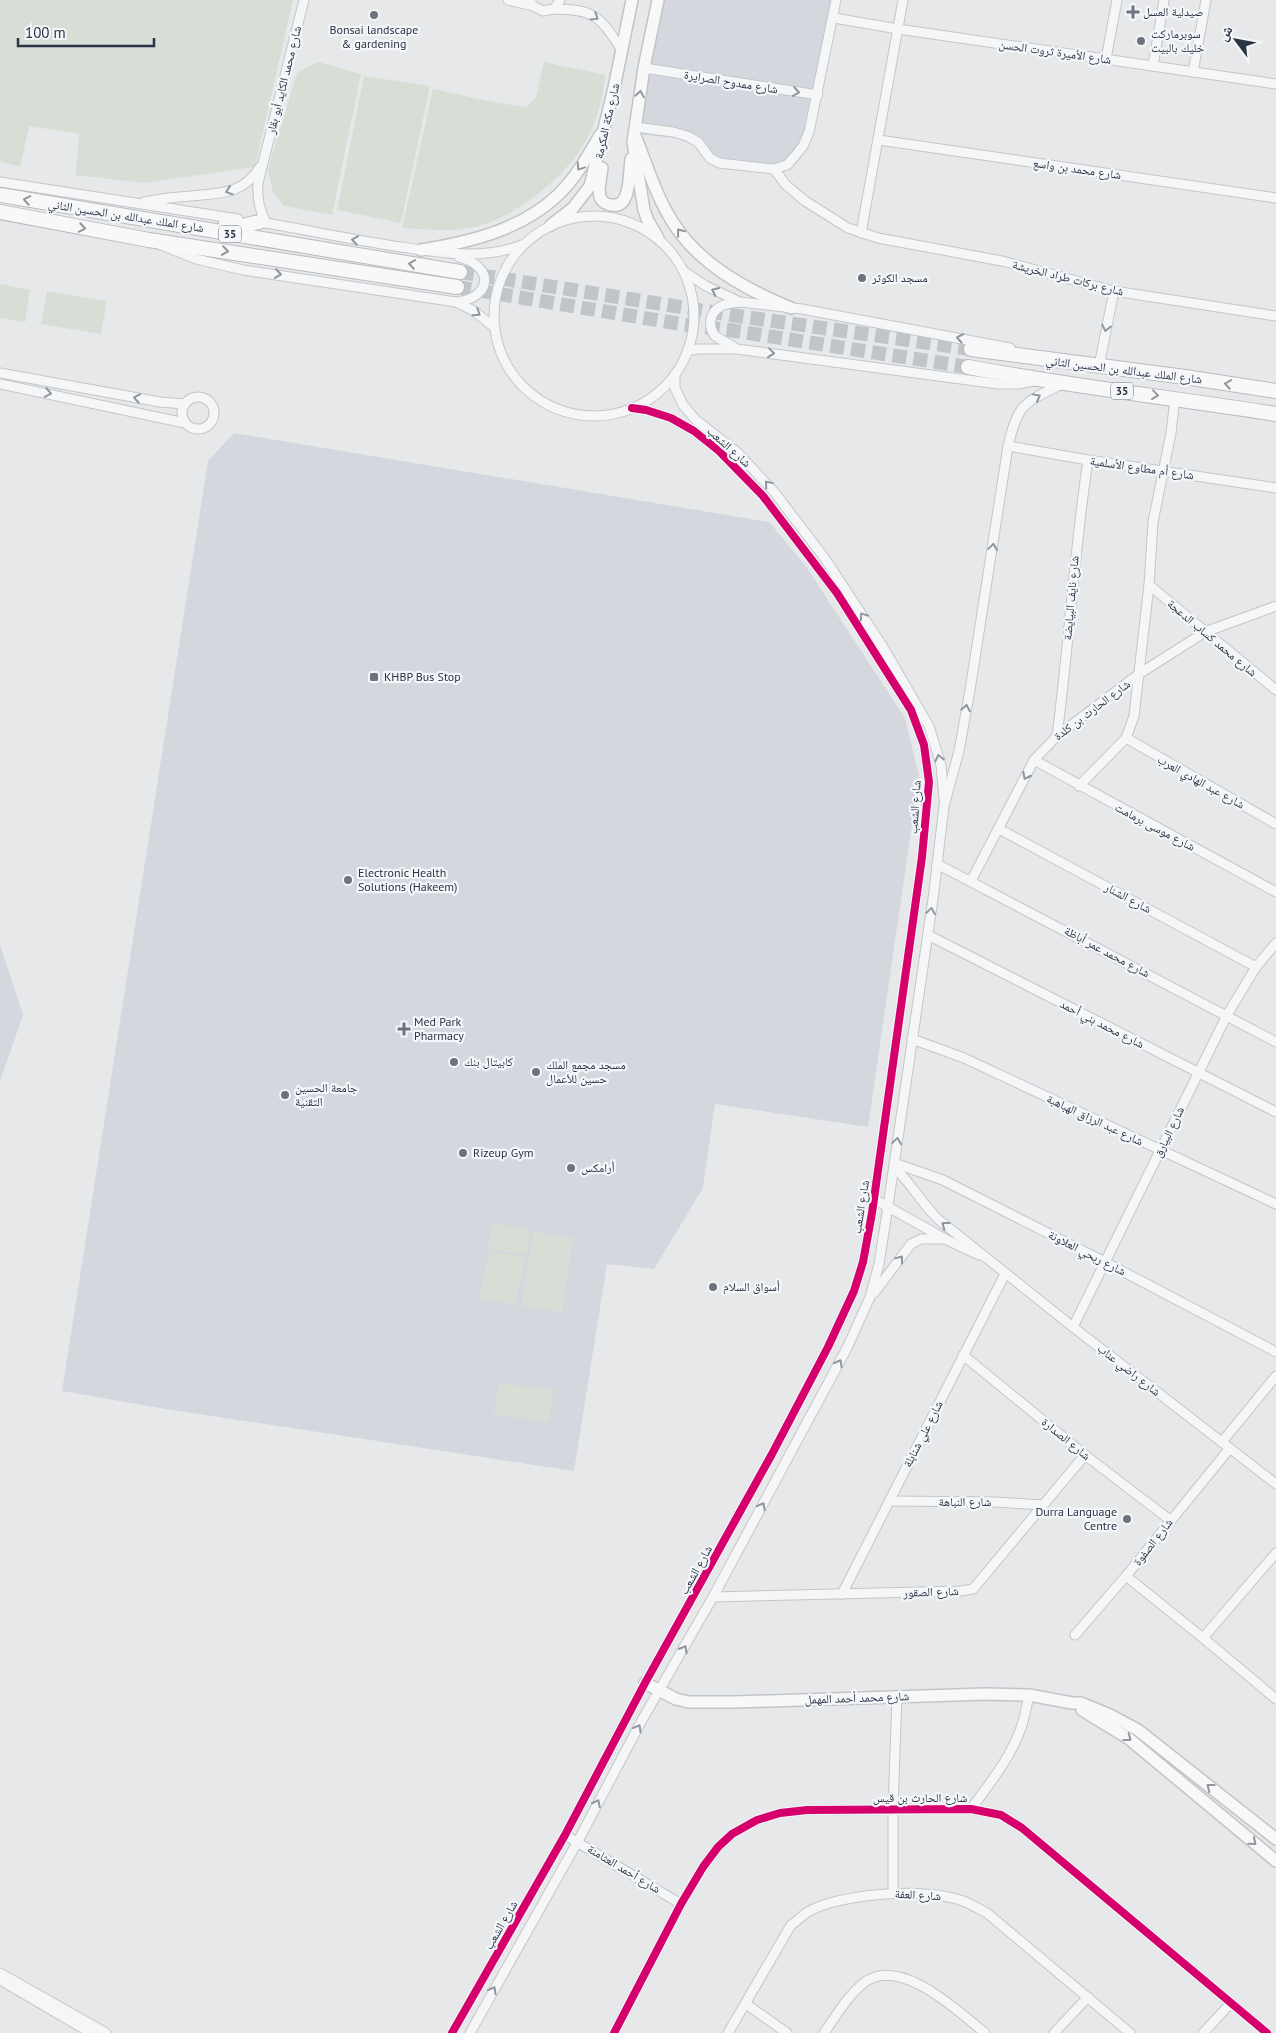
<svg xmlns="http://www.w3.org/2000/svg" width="1276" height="2033" font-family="'PT Sans','Noto Naskh Arabic',sans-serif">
<rect width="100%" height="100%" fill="#e6e8ea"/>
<!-- built -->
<g fill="#d4d7dd">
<path d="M 658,0 L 836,0 L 809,132 L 795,156 L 774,169 L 708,161 L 696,146 L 676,138 L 636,134 Z"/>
<path d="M 234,433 L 769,522 L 805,565 L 905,718 L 919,776 L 868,1127 L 715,1104 L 703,1188 L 654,1269 L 607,1264 L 574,1471 L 166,1409 L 62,1391 L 208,461 Z"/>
<path d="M 0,945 L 23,1015 L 0,1081 Z"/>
</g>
<!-- green -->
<g fill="#d6ded6">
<path d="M 0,0 L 293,0 L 255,167 L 143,183 L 76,175 L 79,134 L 29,126 L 20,167 L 0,161 Z"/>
<path d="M 318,62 L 361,74 L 332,215 L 284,206 L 273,192 L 268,169 L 297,73 Z"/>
<path d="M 544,62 L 605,75 C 603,104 592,137 573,160 C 549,189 508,221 470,228 C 448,232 424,229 402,228 L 433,89 L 498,103 L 527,107 L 536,97 Z"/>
<path d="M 364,76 L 430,86 L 401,223 L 337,210 Z"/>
<path d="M 0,284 L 30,290 L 25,322 L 0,318 Z"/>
<path d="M 47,291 L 107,301 L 101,334 L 41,324 Z"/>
<path d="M 493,1223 L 530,1229 L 527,1255 L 488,1249 Z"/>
<path d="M 533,1232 L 573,1238 L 562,1312 L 521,1305 Z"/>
<path d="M 489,1251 L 525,1257 L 516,1305 L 479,1299 Z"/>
<path d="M 499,1383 L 554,1390 L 549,1421 L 494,1415 Z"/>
</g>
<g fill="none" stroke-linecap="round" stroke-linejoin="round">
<!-- highway-tunnel -->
<g stroke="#c1c4c9" stroke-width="14" stroke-dasharray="14 7" stroke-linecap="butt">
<path d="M 460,272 L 731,315 L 971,349"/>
<path d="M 457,287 L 681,324 L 729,330 L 968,367"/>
</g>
<defs>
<g id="minor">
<path d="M 508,0 L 533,6"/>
<path d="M 530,0 L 533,6 L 543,11 L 554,9 L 560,0"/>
<path d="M 554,9 C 595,9 600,17 622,50"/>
<path d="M 834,18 L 898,29 L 1276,84"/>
<path d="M 1106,59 L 1117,0"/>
<path d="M 1153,66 L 1164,0"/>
<path d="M 644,68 L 818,95"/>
<path d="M 1193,72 L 1206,0"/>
<path d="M 635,127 L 673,132 L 687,136 L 698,142 L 710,158 L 719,163 L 774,169 L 787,165 L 795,156 L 803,146 L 809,132 L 836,0"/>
<path d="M 879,140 L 1276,198"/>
<path d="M 774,169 L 786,185 L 805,201 L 848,228 L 878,238 L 1002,261 L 1114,291 L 1276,316"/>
<path d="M 0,182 L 238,219"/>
<path d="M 144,202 C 159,199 175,197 191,196 C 221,193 242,195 260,167"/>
<circle cx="594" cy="316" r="100"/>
<path d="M 254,221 C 303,229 351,240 401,247 C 441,253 483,260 522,245"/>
<path d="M 266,223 C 259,209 257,198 258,183 L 304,0"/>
<path d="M 861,233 L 903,0"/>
<path d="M 161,245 L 196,259 L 243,270 L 456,302 L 474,311 L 495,328"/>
<path d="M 685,272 L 706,286 L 740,302 L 802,309 L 1010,348"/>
<path d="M 457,302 C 493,297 494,266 459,257"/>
<path d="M 734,347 L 715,336 C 708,327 709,313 720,307 C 725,303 734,303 740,302"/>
<path d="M 687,351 L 698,349 L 737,349 L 998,384 L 1018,384 L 1034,381"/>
<path d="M 1099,366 L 1114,291"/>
<path d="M 0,373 L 160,402 L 185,404"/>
<path d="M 675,374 L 675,388 L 683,405 L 696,420 L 737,452 L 775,493 L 826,560 L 883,647 L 929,726 L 941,765 L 944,799"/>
<path d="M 0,384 L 185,423"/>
<circle cx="198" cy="413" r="16"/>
<path d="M 1008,446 L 1088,460 L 1276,488"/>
<path d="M 1149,585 L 1276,690"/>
<path d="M 1057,736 C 1069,644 1074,552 1088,460"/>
<path d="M 1126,738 L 1276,824"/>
<path d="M 1034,760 L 1276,892"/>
<path d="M 1079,786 L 1126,738 L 1134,716 L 1149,585 L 1153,522 L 1171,433 L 1175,398"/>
<path d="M 999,829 L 1256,967"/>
<path d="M 937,864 L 1276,1042"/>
<path d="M 971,881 L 1034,760 L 1057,736 L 1139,674 L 1205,632 L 1276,606"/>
<path d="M 928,935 L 1276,1112"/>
<path d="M 912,1039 L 964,1058 L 1276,1204"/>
<path d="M 894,1163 L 943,1180 L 1105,1262 L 1276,1352"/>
<path d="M 894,1167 C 911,1183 922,1204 939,1220 L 1073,1327 L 1276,1484"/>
<path d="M 874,1199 L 947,1240 L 979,1255"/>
<path d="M 874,1293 L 911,1244 L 921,1239 L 942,1239"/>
<path d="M 1073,1327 L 1227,1015 L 1256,967 L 1276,943"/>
<path d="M 963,1355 L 1085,1455 L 1170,1520"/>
<path d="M 1222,1442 L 1276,1376"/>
<path d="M 889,1501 L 995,1502 L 1042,1505"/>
<path d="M 1126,1576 L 1203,1638 L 1276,1699"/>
<path d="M 842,1594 L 1005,1274"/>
<path d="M 713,1597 L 961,1591 L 973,1589 L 1085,1455"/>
<path d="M 1075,1635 L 1126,1576 L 1230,1448"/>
<path d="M 1203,1638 L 1276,1553"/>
<path d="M 971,1809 C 990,1783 1012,1756 1022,1725 C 1025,1715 1027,1705 1029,1695"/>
<path d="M 565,1835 L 681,1904"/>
<path d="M 893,1893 L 893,1809 L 897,1696"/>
<path d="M 0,1973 L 106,2033"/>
<path d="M 2,1981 L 91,2033"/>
<path d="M 746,2004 L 787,2033"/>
<path d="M 452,2033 L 565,1835 L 645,1683 L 772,1454 L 828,1347 L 854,1291 L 863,1262 L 872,1213 L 922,857 L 929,782 L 924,745 L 911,710 L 837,593 L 763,496 L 719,451 L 694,431 L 671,418 L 646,410 L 632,408"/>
<path d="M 470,2033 L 578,1841 L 642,1720 L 713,1597 L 847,1348 L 870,1297 L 879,1264 L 888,1206 L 933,899 L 944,806 L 959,751 L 970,690 L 1008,446 C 1018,403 1024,403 1062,384"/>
<path d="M 614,2033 L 681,1904 L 703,1867 L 718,1847 L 732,1834 L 757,1820 L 780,1813 L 807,1810 L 971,1809 L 1001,1815 L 1022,1828 L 1267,2033"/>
<path d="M 728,2033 L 791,1925 C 796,1922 801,1917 806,1913 C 838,1893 927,1887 963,1901 C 971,1904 979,1909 987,1913 L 1130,2033"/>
<path d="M 824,2033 C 836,2016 848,1995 865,1982 C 901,1956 959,2012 985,2033"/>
<path d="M 1054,2033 L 1088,1997"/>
<path d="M 1203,2033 L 1231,2003"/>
</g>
<g id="major">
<path d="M 658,0 L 644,68 L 633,142 L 644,210 L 648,221 L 658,238"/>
<path d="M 634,133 C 646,162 655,194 672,221 C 698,264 747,290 791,308"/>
<path d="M 602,168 L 599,189 L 600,197 C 602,202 607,205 613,205 C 631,208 629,172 631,159"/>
<path d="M 551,225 L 573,208 L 590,186 L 614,88 L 632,0"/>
<path d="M 421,250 C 470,242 521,230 558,195 C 575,179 588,156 600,135"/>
<path d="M 645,1683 L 676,1699 L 688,1702 L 735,1702 L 985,1694 L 1029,1695 L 1072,1703 L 1081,1703 L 1110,1715 L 1138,1730 L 1276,1839"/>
<path d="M 1082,1710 L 1128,1738 L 1276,1861"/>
</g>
<g id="highway">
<path d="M 0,195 L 460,272"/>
<path d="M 0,212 L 149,240 L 457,287"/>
<path d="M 226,224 L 242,226 L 259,222"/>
<path d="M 971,349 L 1185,377 L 1276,391"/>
<path d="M 968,367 C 1070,386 1173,398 1276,414"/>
</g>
</defs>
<!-- minor casing -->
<use href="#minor" stroke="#c4c6c8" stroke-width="11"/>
<!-- major casing -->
<use href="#major" stroke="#c2c5c8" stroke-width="14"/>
<!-- highway casing -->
<use href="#highway" stroke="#b8bbbf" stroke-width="16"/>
<!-- minor -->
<use href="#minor" stroke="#f5f6f7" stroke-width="9"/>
<!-- major -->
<use href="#major" stroke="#f8f8f8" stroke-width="11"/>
<!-- highway -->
<use href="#highway" stroke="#f8f8f8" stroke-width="14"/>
<defs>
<g id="cycleway">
<path d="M 452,2033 L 565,1835 L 645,1683 L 772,1454 L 828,1347 L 854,1291 L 863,1262 L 872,1213 L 922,857 L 929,782 L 924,745 L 911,710 L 837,593 L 763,496 L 719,451 L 694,431 L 671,418 L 646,410 L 632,408"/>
<path d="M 614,2033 L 681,1904 L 703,1867 L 718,1847 L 732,1834 L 757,1820 L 780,1813 L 807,1810 L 971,1809 L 1001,1815 L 1022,1828 L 1267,2033"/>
</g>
</defs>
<!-- cycleway casing -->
<use href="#cycleway" stroke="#f4f6f9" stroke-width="11"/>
<!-- cycleway -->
<use href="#cycleway" stroke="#d6006c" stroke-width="8"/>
</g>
<!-- one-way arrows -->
<defs><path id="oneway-chevron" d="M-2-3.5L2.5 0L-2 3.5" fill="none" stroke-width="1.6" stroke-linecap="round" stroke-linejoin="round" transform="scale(1.25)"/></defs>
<g stroke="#90959e">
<use href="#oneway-chevron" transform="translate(595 17) rotate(32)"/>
<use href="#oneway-chevron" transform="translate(796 92) rotate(9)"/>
<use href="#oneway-chevron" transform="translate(229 191) rotate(162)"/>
<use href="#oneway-chevron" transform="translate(355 240) rotate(-171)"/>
<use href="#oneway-chevron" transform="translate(278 274) rotate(8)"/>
<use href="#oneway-chevron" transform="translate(715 291) rotate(-155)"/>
<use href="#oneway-chevron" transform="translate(477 313) rotate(33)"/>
<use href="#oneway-chevron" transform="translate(1106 328) rotate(102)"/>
<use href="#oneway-chevron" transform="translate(960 338) rotate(-169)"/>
<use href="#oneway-chevron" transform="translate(771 353) rotate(6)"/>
<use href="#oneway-chevron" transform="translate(48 393) rotate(11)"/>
<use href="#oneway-chevron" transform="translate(1037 397) rotate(-29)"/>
<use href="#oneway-chevron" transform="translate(137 398) rotate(-169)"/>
<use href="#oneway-chevron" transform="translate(768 484) rotate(-130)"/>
<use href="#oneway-chevron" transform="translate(993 547) rotate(-82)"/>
<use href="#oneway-chevron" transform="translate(863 616) rotate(-123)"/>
<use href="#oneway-chevron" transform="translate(966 708) rotate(-80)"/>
<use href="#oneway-chevron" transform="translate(939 758) rotate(-103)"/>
<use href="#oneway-chevron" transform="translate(1026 776) rotate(117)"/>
<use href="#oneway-chevron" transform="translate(931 911) rotate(-82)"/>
<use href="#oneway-chevron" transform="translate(897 1141) rotate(-82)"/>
<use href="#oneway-chevron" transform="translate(945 1225) rotate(-143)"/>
<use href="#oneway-chevron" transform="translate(900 1259) rotate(-53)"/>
<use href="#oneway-chevron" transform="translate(839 1363) rotate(-62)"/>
<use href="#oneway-chevron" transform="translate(762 1506) rotate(-62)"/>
<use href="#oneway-chevron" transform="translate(684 1649) rotate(-60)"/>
<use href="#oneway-chevron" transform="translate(638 1728) rotate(-61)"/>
<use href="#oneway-chevron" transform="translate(597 1803) rotate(-63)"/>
<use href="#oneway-chevron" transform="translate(493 1990) rotate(-61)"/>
</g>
<g stroke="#92969e">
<use href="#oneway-chevron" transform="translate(640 94) rotate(-81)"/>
<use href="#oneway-chevron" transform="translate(580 167) rotate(124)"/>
<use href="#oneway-chevron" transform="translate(27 200) rotate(-170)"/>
<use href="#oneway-chevron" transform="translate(82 228) rotate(10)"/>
<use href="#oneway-chevron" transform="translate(680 232) rotate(-128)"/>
<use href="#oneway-chevron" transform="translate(225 251) rotate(9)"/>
<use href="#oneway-chevron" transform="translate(412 264) rotate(-171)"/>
<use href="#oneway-chevron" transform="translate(1228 384) rotate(-171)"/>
<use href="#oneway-chevron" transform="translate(1155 395) rotate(7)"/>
<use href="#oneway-chevron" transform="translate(1128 1738) rotate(37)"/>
<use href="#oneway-chevron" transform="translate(1210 1787) rotate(-142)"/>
<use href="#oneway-chevron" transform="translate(1253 1842) rotate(40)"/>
</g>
<!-- markers -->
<g fill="#6c737f" stroke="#f4f6f9" stroke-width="2">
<path d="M1130.5 4.5h5v5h5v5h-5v5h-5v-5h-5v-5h5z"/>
<circle cx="374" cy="15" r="5"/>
<circle cx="1141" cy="41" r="5"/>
<circle cx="862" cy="278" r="5"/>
<rect x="369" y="672" width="10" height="10" rx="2.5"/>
<circle cx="348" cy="880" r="5"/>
<path d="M401.5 1021.5h5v5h5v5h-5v5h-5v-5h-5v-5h5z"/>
<circle cx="454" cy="1062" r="5"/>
<circle cx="536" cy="1072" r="5"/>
<circle cx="285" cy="1095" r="5"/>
<circle cx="463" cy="1153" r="5"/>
<circle cx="571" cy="1168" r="5"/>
<circle cx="713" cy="1287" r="5"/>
<circle cx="1127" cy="1519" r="5"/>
</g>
<g text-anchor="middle" stroke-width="4.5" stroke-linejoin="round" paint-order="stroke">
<!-- shield labels -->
<g fill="#f4f6f9" stroke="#676e7b" stroke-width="1">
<rect x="219" y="225.5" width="22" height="17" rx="4"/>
<rect x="1111" y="382.5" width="22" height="17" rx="4"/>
</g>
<g font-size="11" font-weight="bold" fill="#2b3445">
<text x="230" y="238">35</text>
<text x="1122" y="395">35</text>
</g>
<!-- poi labels -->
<g font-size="12" fill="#2b3445" stroke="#f4f6f9" text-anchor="start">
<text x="1143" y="16">صيدلية العسل</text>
<text x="374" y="34" text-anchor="middle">Bonsai landscape<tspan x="374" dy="14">&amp; gardening</tspan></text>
<text x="1151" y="38">سوبرماركت<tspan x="1151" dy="14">خليك بالبيت</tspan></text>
<text x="872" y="282">مسجد الكوثر</text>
<text x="384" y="681">KHBP Bus Stop</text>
<text x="358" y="877">Electronic Health<tspan x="358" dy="14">Solutions (Hakeem)</tspan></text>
<text x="414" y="1026">Med Park<tspan x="414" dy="14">Pharmacy</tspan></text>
<text x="464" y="1066">كابيتال بنك</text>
<text x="546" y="1069">مسجد مجمع الملك<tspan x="546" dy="14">حسين للأعمال</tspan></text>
<text x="295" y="1092">جامعة الحسين<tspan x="295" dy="14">التقنية</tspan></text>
<text x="473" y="1157">Rizeup Gym</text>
<text x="581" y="1172">أرامكس</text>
<text x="723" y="1291">أسواق السلام</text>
<text x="1117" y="1516" text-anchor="end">Durra Language<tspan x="1117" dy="14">Centre</tspan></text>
</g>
<!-- street labels -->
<g font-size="12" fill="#2b3445" stroke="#f4f6f9">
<text transform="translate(1055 52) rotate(8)" y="4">شارع الأميرة ثروت الحسن</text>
<text transform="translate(284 80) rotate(-76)" y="4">شارع محمد الكايد أبو بقار</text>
<text transform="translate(731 82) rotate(9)" y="4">شارع ممدوح الصرايرة</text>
<text transform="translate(607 121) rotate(-77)" y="4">شارع مكة المكرمة</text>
<text transform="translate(1077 169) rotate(8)" y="4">شارع محمد بن واسع</text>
<text transform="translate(126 216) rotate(9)" y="4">شارع الملك عبدالله بن الحسين الثاني</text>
<text transform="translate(1068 278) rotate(14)" y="4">شارع بركات طراد الخريشة</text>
<text transform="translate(1124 370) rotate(7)" y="4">شارع الملك عبدالله بن الحسين الثاني</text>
<text transform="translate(729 447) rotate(42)" y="4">شارع الشعب</text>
<text transform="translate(1142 468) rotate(8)" y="4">شارع أم مطاوع الأسلمية</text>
<text transform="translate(1071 598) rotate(-85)" y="4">شارع نايف البيايضة</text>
<text transform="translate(1212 638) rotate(40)" y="4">شارع محمد كساب الدعجة</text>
<text transform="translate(1092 710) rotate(-37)" y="4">شارع الحارث بن كلدة</text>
<text transform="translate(1201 782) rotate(29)" y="4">شارع عبد الهادي العرب</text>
<text transform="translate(915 807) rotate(-86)" y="4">شارع الشعب</text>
<text transform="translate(1155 827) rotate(28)" y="4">شارع موسى برمامت</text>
<text transform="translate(1128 898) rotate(28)" y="4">شارع الشنار</text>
<text transform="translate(1107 952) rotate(28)" y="4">شارع محمد عمر أباظة</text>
<text transform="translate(1102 1024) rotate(27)" y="4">شارع محمد بني أحمد</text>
<text transform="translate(1095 1120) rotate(25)" y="4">شارع عبد الرزاق الهباهبة</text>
<text transform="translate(1169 1132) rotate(-64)" y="4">شارع البيارق</text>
<text transform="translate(861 1207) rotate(-81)" y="4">شارع الشعب</text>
<text transform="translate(1087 1253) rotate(27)" y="4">شارع ربحي العلاونة</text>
<text transform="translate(1129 1370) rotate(38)" y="4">شارع راضي عناب</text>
<text transform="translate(923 1434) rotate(-63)" y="4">شارع علي شنابلة</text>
<text transform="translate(1066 1439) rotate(39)" y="4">شارع الصدارة</text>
<text x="965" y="1506">شارع النباهة</text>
<text transform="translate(1153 1542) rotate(-52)" y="4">شارع الصفوة</text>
<text transform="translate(696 1570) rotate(-61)" y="4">شارع الشعب</text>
<text transform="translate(931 1592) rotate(-2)" y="4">شارع الصقور</text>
<text transform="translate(857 1698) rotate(-2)" y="4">شارع محمد أحمد المهمل</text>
<text x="920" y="1802">شارع الحارث بن قيس</text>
<text transform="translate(624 1869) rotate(31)" y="4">شارع أحمد العثامنة</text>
<text transform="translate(918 1895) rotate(3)" y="4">شارع العفة</text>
<text transform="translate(501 1925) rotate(-60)" y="4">شارع الشعب</text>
</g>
</g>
<!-- north arrow -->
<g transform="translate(1236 40) rotate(302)" stroke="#f4f6f9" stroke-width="4" paint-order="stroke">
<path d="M0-4L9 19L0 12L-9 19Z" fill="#2b3445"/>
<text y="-8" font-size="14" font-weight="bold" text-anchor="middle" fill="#2b3445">ش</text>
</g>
<!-- scale -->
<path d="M18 38v8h136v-8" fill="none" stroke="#2b3445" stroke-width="2.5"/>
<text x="25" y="38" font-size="15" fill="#2b3445" stroke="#f4f6f9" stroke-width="4" paint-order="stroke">100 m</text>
</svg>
